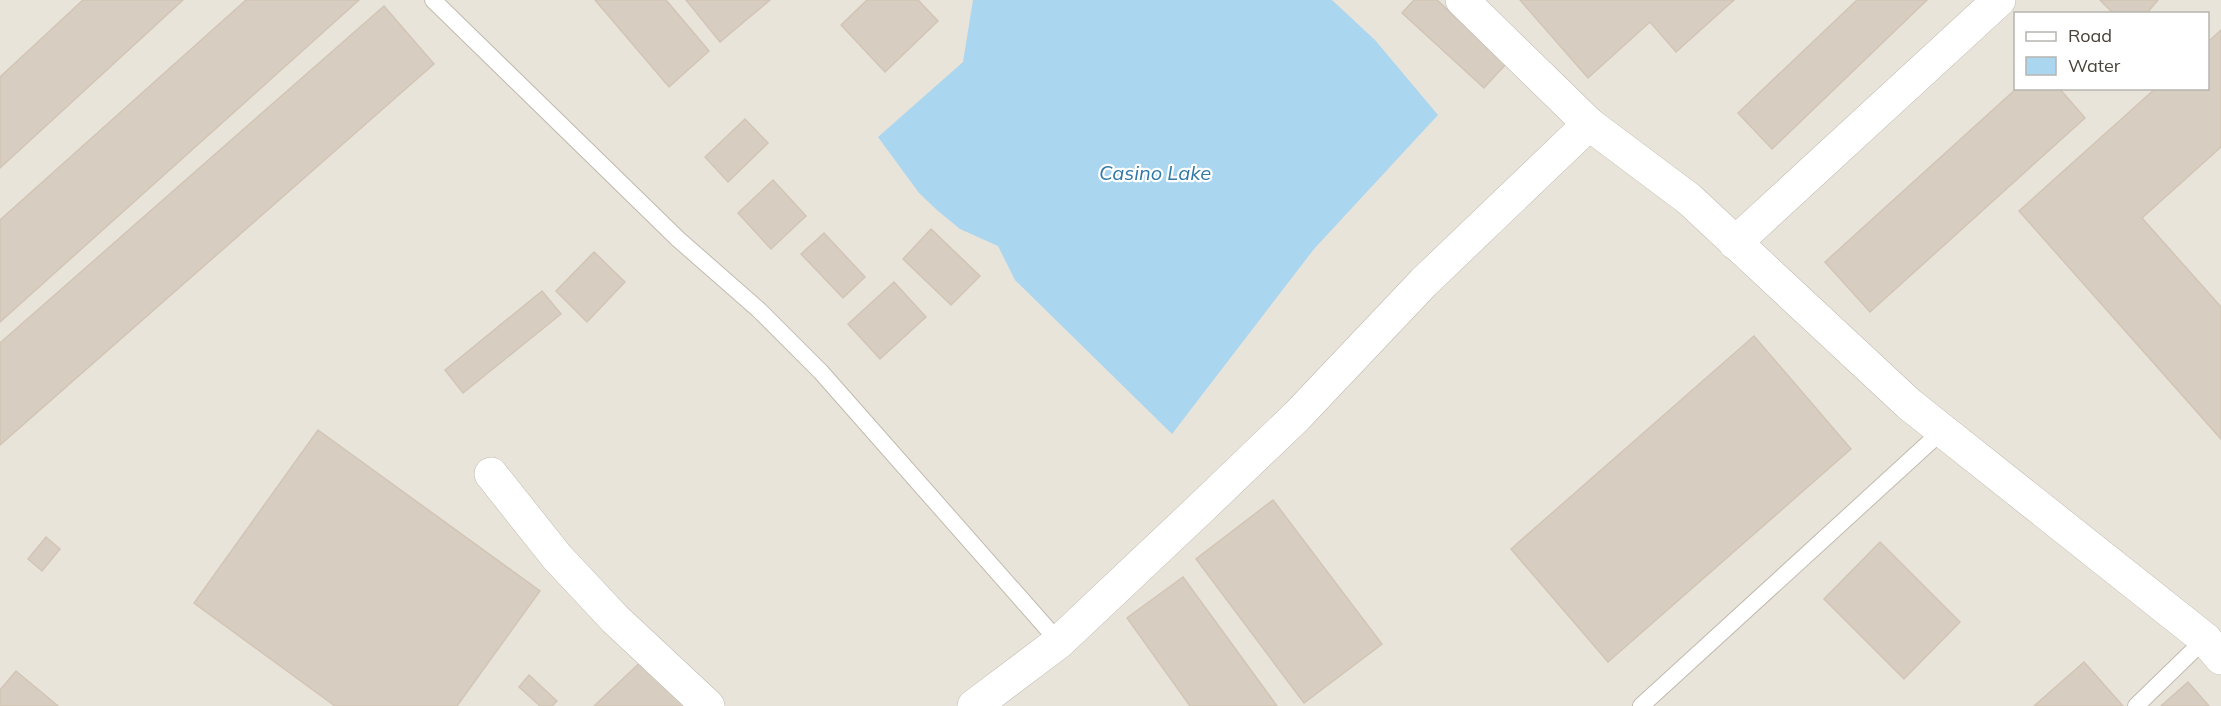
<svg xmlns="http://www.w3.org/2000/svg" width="2221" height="706" font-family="Mulish,sans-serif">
<rect width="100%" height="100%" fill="#f5f2ec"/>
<!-- residential -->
<path fill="#e9e4da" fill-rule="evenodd" d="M 0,0 L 2221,0 L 2221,706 L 0,706 ZM 2016,14 L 2208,14 L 2208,88 L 2016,88 Z"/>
<!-- water -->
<path fill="#abd6ef" d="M 973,0 L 1332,0 L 1375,40 L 1438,115 L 1314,249 L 1172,434 L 1015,280 L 998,246 L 960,229 L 938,211 L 919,193 L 878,137 L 963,62 Z"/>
<!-- building -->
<g fill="#d7cec1" stroke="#d2c5b5" stroke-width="1.5">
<path d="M 83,0 L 183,0 L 0,168 L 0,77 Z"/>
<path d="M 246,0 L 359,0 L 0,322 L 0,220 Z"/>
<path d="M 595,0 L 666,0 L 709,51 L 669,87 Z"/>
<path d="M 686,0 L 770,0 L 720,42 Z"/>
<path d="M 867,0 L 918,0 L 938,21 L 885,72 L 841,25 Z"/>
<path d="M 1414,0 L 1437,0 L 1506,64 L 1484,88 L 1402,13 Z"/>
<path d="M 1520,0 L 1734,0 L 1676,52 L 1650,22 L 1588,78 Z"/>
<path d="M 1857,0 L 1927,0 L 1772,149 L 1738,113 Z"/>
<path d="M 2100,0 L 2158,0 L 2146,14 L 2114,14 Z"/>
<path d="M 384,6 L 434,64 L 0,445 L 0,343 Z"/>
<path d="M 2221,30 L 2221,147 L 2142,218 L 2221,307 L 2221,439 L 2019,211 L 2156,88 L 2208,88 L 2208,42 Z"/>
<path d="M 2017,88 L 2059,88 L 2085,118 L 1870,312 L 1825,262 Z"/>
<path d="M 745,119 L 768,143 L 728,182 L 705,157 Z"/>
<path d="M 773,180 L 806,216 L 771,249 L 738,213 Z"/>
<path d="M 931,229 L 980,276 L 951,305 L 903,259 Z"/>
<path d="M 824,233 L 865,277 L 843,298 L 801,254 Z"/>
<path d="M 594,252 L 625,282 L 587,322 L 556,291 Z"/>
<path d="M 894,282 L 926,317 L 880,359 L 848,324 Z"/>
<path d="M 542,291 L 561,314 L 463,393 L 445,370 Z"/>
<path d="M 1754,336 L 1851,449 L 1608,662 L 1511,549 Z"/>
<path d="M 318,430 L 540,591 L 457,706 L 335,706 L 194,603 Z"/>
<path d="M 1273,500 L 1382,644 L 1304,703 L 1196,559 Z"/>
<path d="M 46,537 L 60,549 L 42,571 L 28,559 Z"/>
<path d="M 1880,542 L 1960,622 L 1904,679 L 1824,599 Z"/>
<path d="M 1183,577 L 1277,706 L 1190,706 L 1127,618 Z"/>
<path d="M 647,656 L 694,706 L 594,706 Z"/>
<path d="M 2084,662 L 2123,706 L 2034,706 Z"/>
<path d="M 16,671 L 58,706 L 0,706 L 0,690 Z"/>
<path d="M 529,675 L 557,701 L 552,706 L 540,706 L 519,687 Z"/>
<path d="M 2188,682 L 2209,706 L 2161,706 Z"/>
</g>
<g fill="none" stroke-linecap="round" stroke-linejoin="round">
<defs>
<g id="service">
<path d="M 433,0 L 678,239 L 759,310 L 821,372 L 1059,642"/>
<path d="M 1641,706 L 1943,430"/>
<path d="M 2136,706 L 2205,639"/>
</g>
<g id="minor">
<path d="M 1462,0 L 1589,124 L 1689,199 L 1909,404 L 2205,639 L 2221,658"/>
<path d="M 1735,243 L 1999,0"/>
<path d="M 491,474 L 557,557 L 615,619 L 708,706"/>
<path d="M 974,706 L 1059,642 L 1200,509 L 1297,416 L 1424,282 L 1589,124"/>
</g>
</defs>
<!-- service casing -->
<use href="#service" stroke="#c1baae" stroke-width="18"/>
<!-- minor casing -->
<use href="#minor" stroke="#c1baae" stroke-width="34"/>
<!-- service -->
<use href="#service" stroke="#fff" stroke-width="16"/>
<!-- minor -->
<use href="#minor" stroke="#fff" stroke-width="33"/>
</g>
<g text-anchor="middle" stroke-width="4.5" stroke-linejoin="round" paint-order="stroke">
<!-- water labels -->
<g font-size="20" font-style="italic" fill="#3078a5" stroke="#fff">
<text x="1155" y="180">Casino Lake</text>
</g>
</g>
<!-- legend -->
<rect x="2014" y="12" width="195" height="78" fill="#ffffff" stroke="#b7b4b0" stroke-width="1.5"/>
<rect x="2026" y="32" width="30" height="9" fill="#ffffff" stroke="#b7b4b0" stroke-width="1.5"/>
<text x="2068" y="42" font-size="18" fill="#4a4339">Road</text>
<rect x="2026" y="57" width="30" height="18" fill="#abd6ef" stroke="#b7b4b0" stroke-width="1.5"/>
<text x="2068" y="72" font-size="18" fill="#4a4339">Water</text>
</svg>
